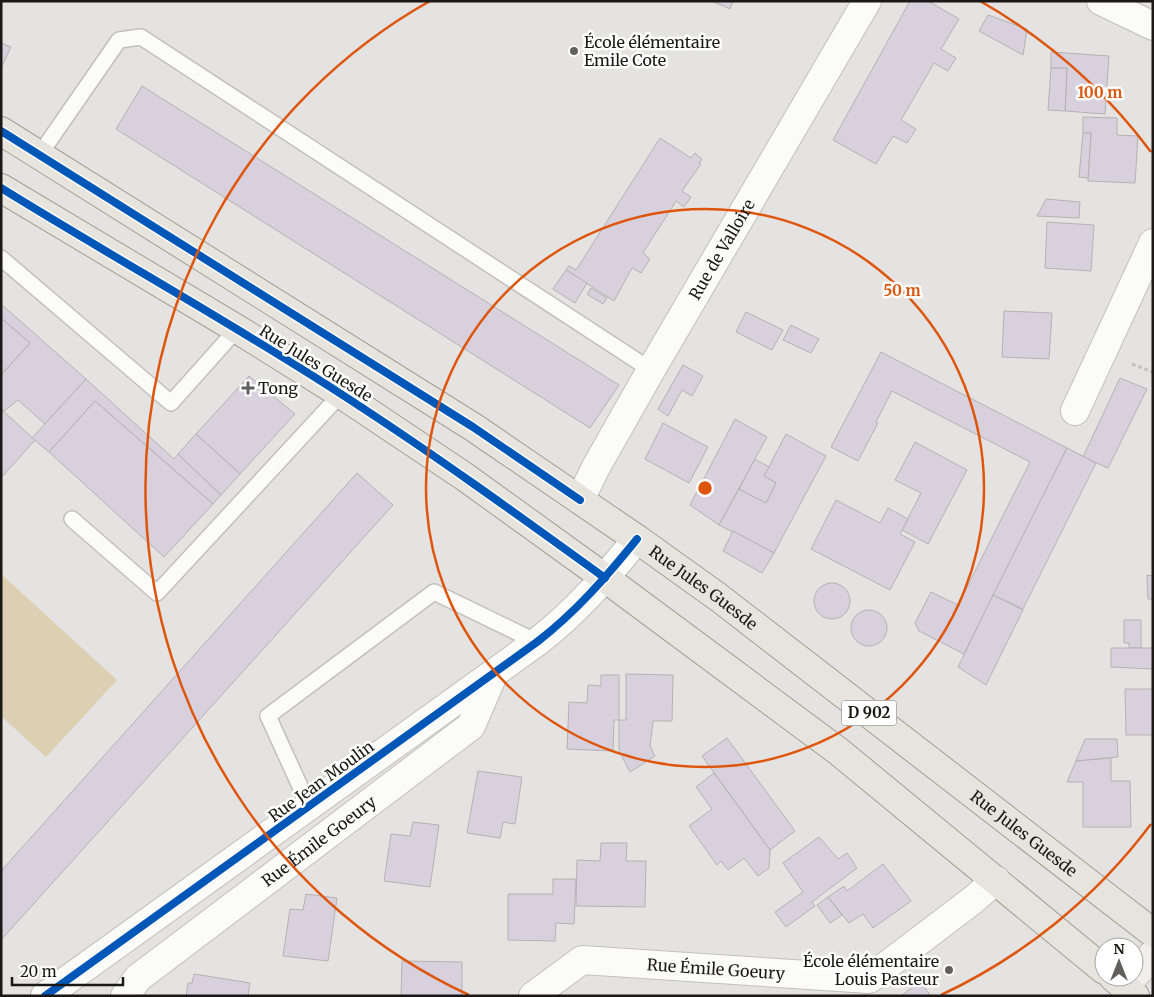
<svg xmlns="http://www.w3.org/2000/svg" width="1154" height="997" font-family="Merriweather,serif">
<rect width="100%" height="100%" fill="#e5e3e1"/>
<!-- green -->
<path fill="#ddcfb2" d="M 1,574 L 117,680 L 46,757 L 1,716 Z"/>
<!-- building -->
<g fill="#d8d1dd" stroke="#b4b2b2">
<path d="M 712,1 L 733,1 L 730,9 Z"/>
<path d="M 910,1 L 928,1 L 959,19 L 941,49 L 956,58 L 948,71 L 934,63 L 901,120 L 916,129 L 907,143 L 893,136 L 876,164 L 833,140 Z"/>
<path d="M 988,15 L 1027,29 L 1023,55 L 979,31 Z"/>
<path d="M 1,43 L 11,47 L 1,68 Z"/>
<path d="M 1051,52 L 1109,56 L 1105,114 L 1065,111 L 1067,68 L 1051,68 Z"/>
<path d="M 1051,68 L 1067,68 L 1065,111 L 1048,110 Z"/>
<path d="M 142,86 L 619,385 L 590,428 L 116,129 Z"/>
<path d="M 1083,117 L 1117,118 L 1117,135 L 1138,136 L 1135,183 L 1088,181 L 1091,133 L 1083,133 Z"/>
<path d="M 1083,133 L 1091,133 L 1088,178 L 1079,177 Z"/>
<path d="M 660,138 L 691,158 L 695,153 L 702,159 L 699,163 L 701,164 L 682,191 L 691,197 L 684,207 L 676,201 L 643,253 L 650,259 L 641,273 L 632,268 L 614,301 L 566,270 L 569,266 L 576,270 Z"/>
<path d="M 1046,199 L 1080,202 L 1079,218 L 1037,216 Z"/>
<path d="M 1047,222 L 1094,225 L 1091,271 L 1045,268 Z"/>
<path d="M 566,270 L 587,283 L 575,303 L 553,289 Z"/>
<path d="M 591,288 L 607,298 L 603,304 L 587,294 Z"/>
<path d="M 1,304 L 86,379 L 45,424 L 18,400 L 4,411 L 1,409 L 1,375 L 30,343 L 1,318 Z"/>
<path d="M 1004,311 L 1052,313 L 1049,359 L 1002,357 Z"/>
<path d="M 746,312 L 783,330 L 772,350 L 736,332 Z"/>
<path d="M 1,318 L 30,343 L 1,375 Z"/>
<path d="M 791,325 L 819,339 L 811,353 L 783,340 Z"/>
<path d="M 881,352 L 1067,448 L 964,654 L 919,631 L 915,623 L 931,592 L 958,605 L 1030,462 L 892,391 L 876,422 L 878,423 L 858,461 L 831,447 Z"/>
<path d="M 683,365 L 703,376 L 692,396 L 682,390 L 668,416 L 658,409 Z"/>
<path d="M 249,376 L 295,414 L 240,474 L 196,434 Z"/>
<path d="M 1120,378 L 1147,389 L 1108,468 L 1083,457 Z"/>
<path d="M 86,379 L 174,459 L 178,454 L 221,495 L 213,504 L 95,401 L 49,452 L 32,438 Z"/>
<path d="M 95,401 L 213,504 L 164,557 L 49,452 Z"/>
<path d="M 1,409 L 35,440 L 1,478 Z"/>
<path d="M 735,419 L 767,437 L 719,525 L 690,505 Z"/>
<path d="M 663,423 L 708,447 L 689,483 L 645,459 Z"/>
<path d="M 196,434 L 240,474 L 221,495 L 178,454 Z"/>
<path d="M 786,434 L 826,456 L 774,553 L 719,525 L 739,489 L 766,503 L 776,483 L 764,476 Z"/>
<path d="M 915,442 L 967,470 L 928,544 L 902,530 L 921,493 L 895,480 Z"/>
<path d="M 1067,448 L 1096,463 L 1023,609 L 993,595 Z"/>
<path d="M 755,459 L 769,467 L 764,476 L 776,483 L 766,503 L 739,489 Z"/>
<path d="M 357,473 L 393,505 L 1,940 L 1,871 Z"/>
<path d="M 836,500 L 880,523 L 888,508 L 908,519 L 900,534 L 915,542 L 890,590 L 811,549 Z"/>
<path d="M 733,531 L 774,553 L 762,573 L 723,551 Z"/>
<path d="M 1147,575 L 1153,576 L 1153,599 L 1148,599 Z"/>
<circle cx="832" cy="601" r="18"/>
<path d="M 993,595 L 1023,610 L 986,685 L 958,667 Z"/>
<circle cx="869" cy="628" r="18"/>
<path d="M 1124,620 L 1141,620 L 1141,648 L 1129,648 L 1129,643 L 1124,643 Z"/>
<path d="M 1111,648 L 1153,648 L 1153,669 L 1111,667 Z"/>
<path d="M 626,674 L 673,675 L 672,721 L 653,721 L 650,746 L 655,756 L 630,772 L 619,751 L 619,720 L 626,720 Z"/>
<path d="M 601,675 L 619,675 L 619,720 L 614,720 L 613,751 L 567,749 L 569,702 L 587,703 L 588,685 L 601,686 Z"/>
<path d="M 1125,689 L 1153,689 L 1153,735 L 1126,735 Z"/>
<path d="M 727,738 L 795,831 L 770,850 L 702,756 Z"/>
<path d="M 1085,739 L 1117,739 L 1118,757 L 1076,761 Z"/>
<path d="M 1111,758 L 1111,781 L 1130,781 L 1131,827 L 1083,827 L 1083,782 L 1067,782 L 1076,761 Z"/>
<path d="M 478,771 L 522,777 L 515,824 L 503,822 L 500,838 L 467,833 Z"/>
<path d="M 714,773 L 770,850 L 769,868 L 758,876 L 744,858 L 728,870 L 721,861 L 717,865 L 689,826 L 712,809 L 696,787 Z"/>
<path d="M 413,822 L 439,825 L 430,887 L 384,881 L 391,834 L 410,836 Z"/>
<path d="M 819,837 L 838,859 L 847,853 L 857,868 L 812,902 L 815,906 L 786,927 L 775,912 L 803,892 L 783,863 Z"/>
<path d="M 601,843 L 627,843 L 626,861 L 646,861 L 645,907 L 576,906 L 577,860 L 600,861 Z"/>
<path d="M 883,864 L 911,901 L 873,928 L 863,914 L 849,923 L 828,897 L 844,886 L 847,891 Z"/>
<path d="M 553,879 L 576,879 L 574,924 L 556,923 L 555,941 L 508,940 L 508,894 L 553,894 Z"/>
<path d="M 306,894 L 337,898 L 328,961 L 283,956 L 290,909 L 303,910 Z"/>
<path d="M 828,897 L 842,915 L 830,923 L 817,905 Z"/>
<path d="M 402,961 L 462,962 L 462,996 L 401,996 Z"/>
<path d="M 194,974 L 250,983 L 248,996 L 186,996 L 188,983 L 192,983 Z"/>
<path d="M 920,981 L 931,996 L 901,996 Z"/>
</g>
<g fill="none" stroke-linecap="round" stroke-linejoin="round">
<defs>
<g id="lane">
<path d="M 40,154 L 119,40 L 141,37 L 651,370"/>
<path d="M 1,258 L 171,403 L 237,329"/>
<path d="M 72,519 L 157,593 L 341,394"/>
<path d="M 309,806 L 268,716 L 434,592 L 537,642"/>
</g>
<g id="street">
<path d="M 1101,1 L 1153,26"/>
<path d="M 1075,411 L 1153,243"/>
<path id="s1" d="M 580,500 L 596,467 L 651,370 L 867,1"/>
<path d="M 45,996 L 537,642 C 576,612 607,576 637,539"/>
<path id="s2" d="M 125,996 L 138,978 L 471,726 L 493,675"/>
<path id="s3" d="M 533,996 L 582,960 L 869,979 L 973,900 L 996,880"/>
</g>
<path id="secondary" d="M 1125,987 L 1153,954"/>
<g id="primary">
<path id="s4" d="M 1,131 L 473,427 L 637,539 L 718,597 L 1153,933"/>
<path d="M 1,188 L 237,329 L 341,394 L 465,477 L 605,578 L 838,751 L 1104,970"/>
<path d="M 1113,977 L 1135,996"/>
</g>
</defs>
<!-- lane casing -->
<use href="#lane" stroke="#c1c0be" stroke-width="18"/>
<!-- street casing -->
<use href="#street" stroke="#c1c0be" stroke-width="30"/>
<!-- secondary casing -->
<use href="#secondary" stroke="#c1c0be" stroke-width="30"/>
<!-- primary casing -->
<use href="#primary" stroke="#a39e92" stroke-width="30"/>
<!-- path -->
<path stroke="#c4c3c3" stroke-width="3" stroke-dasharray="4 2.5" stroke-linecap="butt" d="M 1132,364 L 1153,372"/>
<!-- lane -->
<use href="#lane" stroke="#fbfbfa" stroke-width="15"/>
<!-- street -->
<use href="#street" stroke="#fbfbfa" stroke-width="28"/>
<!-- secondary -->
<use href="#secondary" stroke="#f0efec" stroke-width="28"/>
<!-- primary -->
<use href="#primary" stroke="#e7e4de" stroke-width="28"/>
<defs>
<g id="cycleway">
<path d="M 1,131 L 473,427 L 580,500"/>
<path d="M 1,188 C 114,258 230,322 341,394 C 431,452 518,515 605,578"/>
<path d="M 45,996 L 537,642 C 576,612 607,576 637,539"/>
</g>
</defs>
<!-- cycleway casing -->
<use href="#cycleway" stroke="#fff" stroke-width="11"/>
<!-- cycleway -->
<use href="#cycleway" stroke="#0057b8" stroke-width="8"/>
</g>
<!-- distance rings -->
<g fill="none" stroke="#de560d" stroke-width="2.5">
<circle cx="705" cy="488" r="279"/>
<path d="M1151 824A559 559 0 0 1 941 995M469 995A559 559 0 0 1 430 1M980 1A559 559 0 0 1 1151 152"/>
</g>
<!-- markers -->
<g fill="#61605e" stroke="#fff" stroke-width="2">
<circle cx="574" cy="51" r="5"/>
<path d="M245.5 380.5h5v5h5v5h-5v5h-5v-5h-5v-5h5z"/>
<circle cx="949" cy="970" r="5"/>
</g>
<g text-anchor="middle" stroke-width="5" stroke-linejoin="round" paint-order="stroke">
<!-- shield labels -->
<rect fill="#fff" stroke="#5f5e5d" stroke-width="1" x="841.5" y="700.5" width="55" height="25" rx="4"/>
<g font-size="15" font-weight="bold" fill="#1a1917">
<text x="869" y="718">D 902</text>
</g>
<!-- poi labels -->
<g font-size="16" fill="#1a1917" stroke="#fff" text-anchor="start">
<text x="584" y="48">École élémentaire<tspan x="584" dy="18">Emile Cote</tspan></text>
<text x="258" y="394">Tong</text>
<text x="939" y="967" text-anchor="end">École élémentaire<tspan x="939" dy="18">Louis Pasteur</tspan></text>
</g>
<!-- street labels -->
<g font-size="16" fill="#1a1917" stroke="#fff">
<text dy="6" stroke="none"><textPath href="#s1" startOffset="288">Rue de Valloire</textPath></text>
<text transform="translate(316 363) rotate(32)" y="6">Rue Jules Guesde</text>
<text dy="6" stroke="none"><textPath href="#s4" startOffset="838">Rue Jules Guesde</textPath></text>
<text transform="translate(321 781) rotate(-36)" y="6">Rue Jean Moulin</text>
<text dy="6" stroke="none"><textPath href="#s4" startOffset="1242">Rue Jules Guesde</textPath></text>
<text dy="6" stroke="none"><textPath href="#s2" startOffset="249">Rue Émile Goeury</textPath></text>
<text dy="6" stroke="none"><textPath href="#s3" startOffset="195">Rue Émile Goeury</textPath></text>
</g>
</g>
<circle cx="705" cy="488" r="8" fill="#de560d" stroke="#fff" stroke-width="2.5"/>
<g font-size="15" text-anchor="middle" font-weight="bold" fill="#de560d" stroke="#fff" stroke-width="5" stroke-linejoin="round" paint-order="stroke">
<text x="1100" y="98">100 m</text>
<text x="902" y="296">50 m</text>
</g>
<!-- border -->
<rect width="1154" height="997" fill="none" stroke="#1a1917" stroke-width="5"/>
<!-- north arrow -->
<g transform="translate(1119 962)"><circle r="24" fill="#ffffff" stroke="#a3a3a2"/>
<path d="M0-4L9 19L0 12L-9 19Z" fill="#61605e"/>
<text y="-8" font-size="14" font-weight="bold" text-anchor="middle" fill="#1a1917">N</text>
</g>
<!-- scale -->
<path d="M12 977v8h111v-8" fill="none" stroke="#1a1917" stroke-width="2.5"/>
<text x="20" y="977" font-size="15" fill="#1a1917" stroke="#ffffff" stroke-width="4" paint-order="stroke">20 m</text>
</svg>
